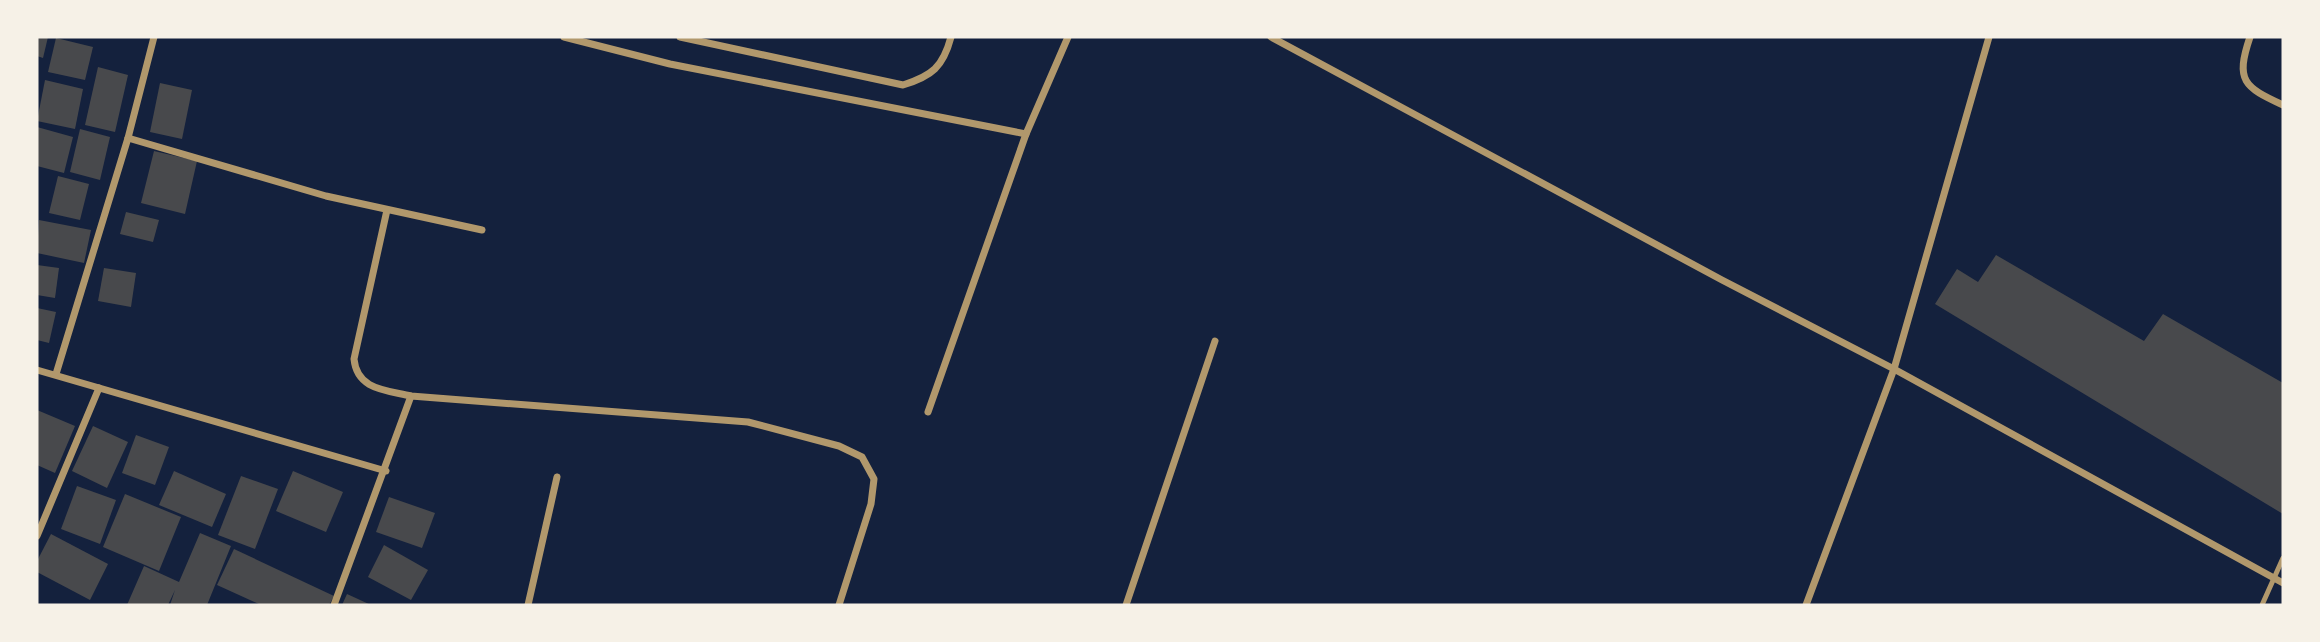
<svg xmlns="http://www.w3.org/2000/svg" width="2320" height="642" font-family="'Roboto Condensed',sans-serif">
<rect width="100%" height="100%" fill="#14213d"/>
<!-- building -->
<g fill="#48494c">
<path d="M 37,37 L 48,37 L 43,58 L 37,56 Z"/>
<path d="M 56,38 L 93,47 L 85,80 L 48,72 Z"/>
<path d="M 98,67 L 128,75 L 115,132 L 85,125 Z"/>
<path d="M 45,80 L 83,89 L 75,129 L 37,121 Z"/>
<path d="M 160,83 L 192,90 L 182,139 L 150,132 Z"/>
<path d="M 37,127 L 73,137 L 64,173 L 37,166 Z"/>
<path d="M 80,129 L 110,137 L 100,180 L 70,172 Z"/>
<path d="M 154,151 L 197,161 L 185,214 L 141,203 Z"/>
<path d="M 58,176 L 89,184 L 80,220 L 49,213 Z"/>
<path d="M 126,212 L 159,220 L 153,242 L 120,234 Z"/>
<path d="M 39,220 L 91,230 L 84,263 L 37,253 Z"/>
<path d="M 1996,255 L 2144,341 L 2163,314 L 2283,383 L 2283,514 L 1935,304 L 1957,269 L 1978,282 Z"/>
<path d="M 37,265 L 59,268 L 55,298 L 37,295 Z"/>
<path d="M 104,268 L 136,273 L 131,307 L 98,301 Z"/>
<path d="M 37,308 L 56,312 L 49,343 L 37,340 Z"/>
<path d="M 37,410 L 75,426 L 55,473 L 37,465 Z"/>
<path d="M 93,426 L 128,442 L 107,488 L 72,471 Z"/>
<path d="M 136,435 L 169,447 L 155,485 L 122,473 Z"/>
<path d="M 174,471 L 226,494 L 212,527 L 159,505 Z"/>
<path d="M 293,471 L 343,492 L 326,532 L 276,511 Z"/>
<path d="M 241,476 L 278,489 L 255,549 L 218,535 Z"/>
<path d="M 77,486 L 116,500 L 100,544 L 61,529 Z"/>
<path d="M 125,494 L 181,517 L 159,571 L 103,547 Z"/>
<path d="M 389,497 L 435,513 L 422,548 L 376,532 Z"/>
<path d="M 200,533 L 231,546 L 207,605 L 170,605 L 175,590 L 168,605 L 127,605 L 144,566 L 179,582 Z"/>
<path d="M 51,534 L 108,564 L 90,600 L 37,572 L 37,561 Z"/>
<path d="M 384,545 L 428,570 L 411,600 L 368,577 Z"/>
<path d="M 234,549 L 334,596 L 329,605 L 261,605 L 217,585 Z"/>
<path d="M 347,594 L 371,605 L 342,605 Z"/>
</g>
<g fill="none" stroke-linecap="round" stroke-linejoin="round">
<!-- service -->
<path stroke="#b1986c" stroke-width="5" d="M 2262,605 L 2283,558"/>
<!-- minor -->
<g stroke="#b1986c" stroke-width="7">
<path d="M 564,37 L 670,64 L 1026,134"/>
<path d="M 680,37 L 903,85 C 932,76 943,67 951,37"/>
<path d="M 1271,37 L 1722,280 L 1894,369 L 2283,583"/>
<path d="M 2250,37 C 2235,81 2244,87 2283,105"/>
<path d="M 128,138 L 326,196 L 482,230"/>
<path d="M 387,210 L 354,359 C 357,390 386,390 411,396 L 748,422 L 839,446 L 862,457 L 874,479 L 871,504 L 839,605"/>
<path d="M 37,370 L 386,471"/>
<path d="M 56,374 L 128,138 L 154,37"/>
<path d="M 928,412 L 1026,134 L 1068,37"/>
<path d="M 37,536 L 99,388"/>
<path d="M 334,605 L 411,396"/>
<path d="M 528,605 L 557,477"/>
<path d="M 1126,605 L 1215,341"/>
<path d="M 1806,605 L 1894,369 L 1989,37"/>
</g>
</g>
<!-- border -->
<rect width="2320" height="642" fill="none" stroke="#f6f1e7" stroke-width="77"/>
</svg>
